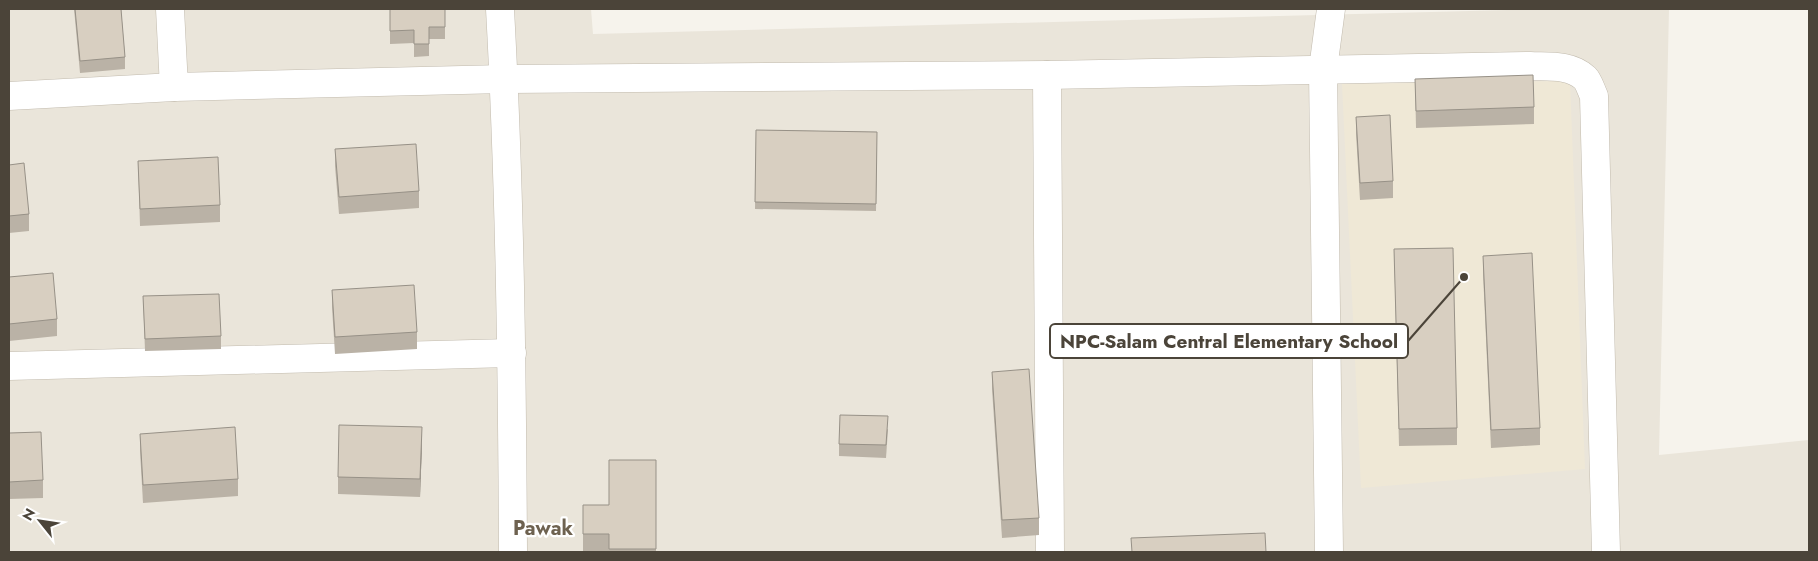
<svg xmlns="http://www.w3.org/2000/svg" width="1818" height="561" font-family="Jost,sans-serif">
<rect width="100%" height="100%" fill="#f6f3ec"/>
<!-- residential -->
<path fill="#eae5da" d="M 9,9 L 591,9 L 593,34 L 1548,9 L 1669,9 L 1659,455 L 1809,440 L 1809,552 L 9,552 Z"/>
<!-- education -->
<path fill="#efe8d6" d="M 1570,81 L 1585,469 L 1361,488 L 1342,84 Z"/>
<g fill="none" stroke-linecap="round" stroke-linejoin="round">
<defs>
<g id="minor">
<path d="M 170,9 L 174,87"/>
<path d="M 500,9 C 510,190 512,371 513,552"/>
<path d="M 1047,75 L 1050,552"/>
<path d="M 9,96 L 174,87 L 504,79 L 1047,75 L 1530,66 C 1548,67 1570,64 1585,78 C 1589,82 1591,90 1594,96 L 1606,552"/>
<path d="M 9,366 L 512,353"/>
<path d="M 1329,552 L 1323,69 L 1331,9"/>
</g>
</defs>
<!-- minor casing -->
<use href="#minor" stroke="#c2bbae" stroke-width="29"/>
<!-- minor -->
<use href="#minor" stroke="#fff" stroke-width="28"/>
</g>
<!-- wall -->
<g fill="#bab2a6">
<path d="M 74,9 L 121,9 L 125,57 L 125,69 L 80,73 Z"/>
<path d="M 390,9 L 445,9 L 445,39 L 429,39 L 429,56 L 414,57 L 414,43 L 390,44 Z"/>
<path d="M 1415,79 L 1534,107 L 1534,124 L 1416,128 Z"/>
<path d="M 1356,117 L 1393,181 L 1393,198 L 1360,200 L 1356,134 Z"/>
<path d="M 756,130 L 877,132 L 876,211 L 755,209 Z"/>
<path d="M 335,149 L 419,191 L 419,208 L 339,214 L 335,166 Z"/>
<path d="M 138,161 L 220,205 L 220,222 L 140,226 Z"/>
<path d="M 9,165 L 29,214 L 29,231 L 9,233 Z"/>
<path d="M 1394,249 L 1457,428 L 1457,445 L 1399,446 Z"/>
<path d="M 1483,256 L 1540,428 L 1540,445 L 1491,448 L 1483,273 Z"/>
<path d="M 9,277 L 57,319 L 57,336 L 9,341 Z"/>
<path d="M 332,290 L 417,332 L 417,349 L 335,354 L 332,307 Z"/>
<path d="M 143,296 L 221,336 L 221,349 L 145,351 Z"/>
<path d="M 992,372 L 1039,518 L 1039,535 L 1002,538 L 992,389 Z"/>
<path d="M 888,429 L 886,458 L 839,456 L 839,444 Z"/>
<path d="M 9,433 L 43,480 L 43,498 L 9,499 Z"/>
<path d="M 140,434 L 238,479 L 238,496 L 143,503 L 140,451 Z"/>
<path d="M 422,444 L 420,497 L 338,494 L 338,477 Z"/>
<path d="M 656,460 L 656,552 L 609,552 L 609,551 L 583,551 L 583,505 L 609,505 Z"/>
</g>
<!-- shaded-wall -->
<path fill="#979187" d="M 422,427 L 422,444 L 420,497 L 420,479 Z"/>
<!-- building -->
<g fill="#d8cfc1" stroke="#979187">
<path d="M 75,9 L 121,9 L 125,57 L 80,61 Z"/>
<path d="M 390,9 L 445,9 L 445,27 L 429,27 L 429,44 L 414,44 L 414,30 L 390,31 Z"/>
<path d="M 1533,75 L 1534,107 L 1416,111 L 1415,79 Z"/>
<path d="M 1390,115 L 1393,181 L 1360,183 L 1356,117 Z"/>
<path d="M 756,130 L 877,132 L 876,204 L 755,202 Z"/>
<path d="M 416,144 L 419,191 L 339,197 L 335,149 Z"/>
<path d="M 218,157 L 220,205 L 140,209 L 138,161 Z"/>
<path d="M 24,163 L 29,214 L 9,216 L 9,165 Z"/>
<path d="M 1453,248 L 1457,428 L 1399,429 L 1394,249 Z"/>
<path d="M 1532,253 L 1540,428 L 1491,430 L 1483,256 Z"/>
<path d="M 53,273 L 57,319 L 9,324 L 9,277 Z"/>
<path d="M 414,285 L 417,332 L 335,337 L 332,290 Z"/>
<path d="M 219,294 L 221,336 L 145,339 L 143,296 Z"/>
<path d="M 1029,369 L 1039,518 L 1002,520 L 992,372 Z"/>
<path d="M 840,415 L 888,416 L 886,445 L 839,444 Z"/>
<path d="M 339,425 L 422,427 L 420,479 L 338,477 Z"/>
<path d="M 235,427 L 238,479 L 143,485 L 140,434 Z"/>
<path d="M 41,432 L 43,480 L 9,482 L 9,433 Z"/>
<path d="M 609,460 L 656,460 L 656,549 L 609,549 L 609,534 L 583,534 L 583,505 L 609,505 Z"/>
<path d="M 1265,533 L 1266,552 L 1132,552 L 1131,538 Z"/>
</g>
<g text-anchor="middle" stroke-width="4.5" stroke-linejoin="round" paint-order="stroke">
<!-- quarter labels -->
<g font-size="20" font-weight="bold" fill="#6e6250" stroke="#fff">
<text x="543" y="535">Pawak</text>
</g>
</g>
<!-- callouts -->
<path fill="none" stroke="#4b4439" stroke-width="2" d="M1464 277L1408 341"/>
<circle fill="#4b4439" stroke="#fff" stroke-width="2" cx="1464" cy="277" r="5"/>
<rect fill="#fff" stroke="#4b4439" stroke-width="2" x="1050" y="324" width="358" height="34" rx="5"/>
<g font-size="19" text-anchor="middle" font-weight="bold" fill="#4b4439">
<text x="1229" y="348">NPC-Salam Central Elementary School</text>
</g>
<!-- border -->
<rect width="1818" height="561" fill="none" stroke="#4b4439" stroke-width="20"/>
<!-- north arrow -->
<g transform="translate(40 521) rotate(300)" stroke="#ffffff" stroke-width="4" paint-order="stroke">
<path d="M0-4L9 19L0 12L-9 19Z" fill="#4b4439"/>
<text y="-8" font-size="14" font-weight="bold" text-anchor="middle" fill="#4b4439">N</text>
</g>
</svg>
